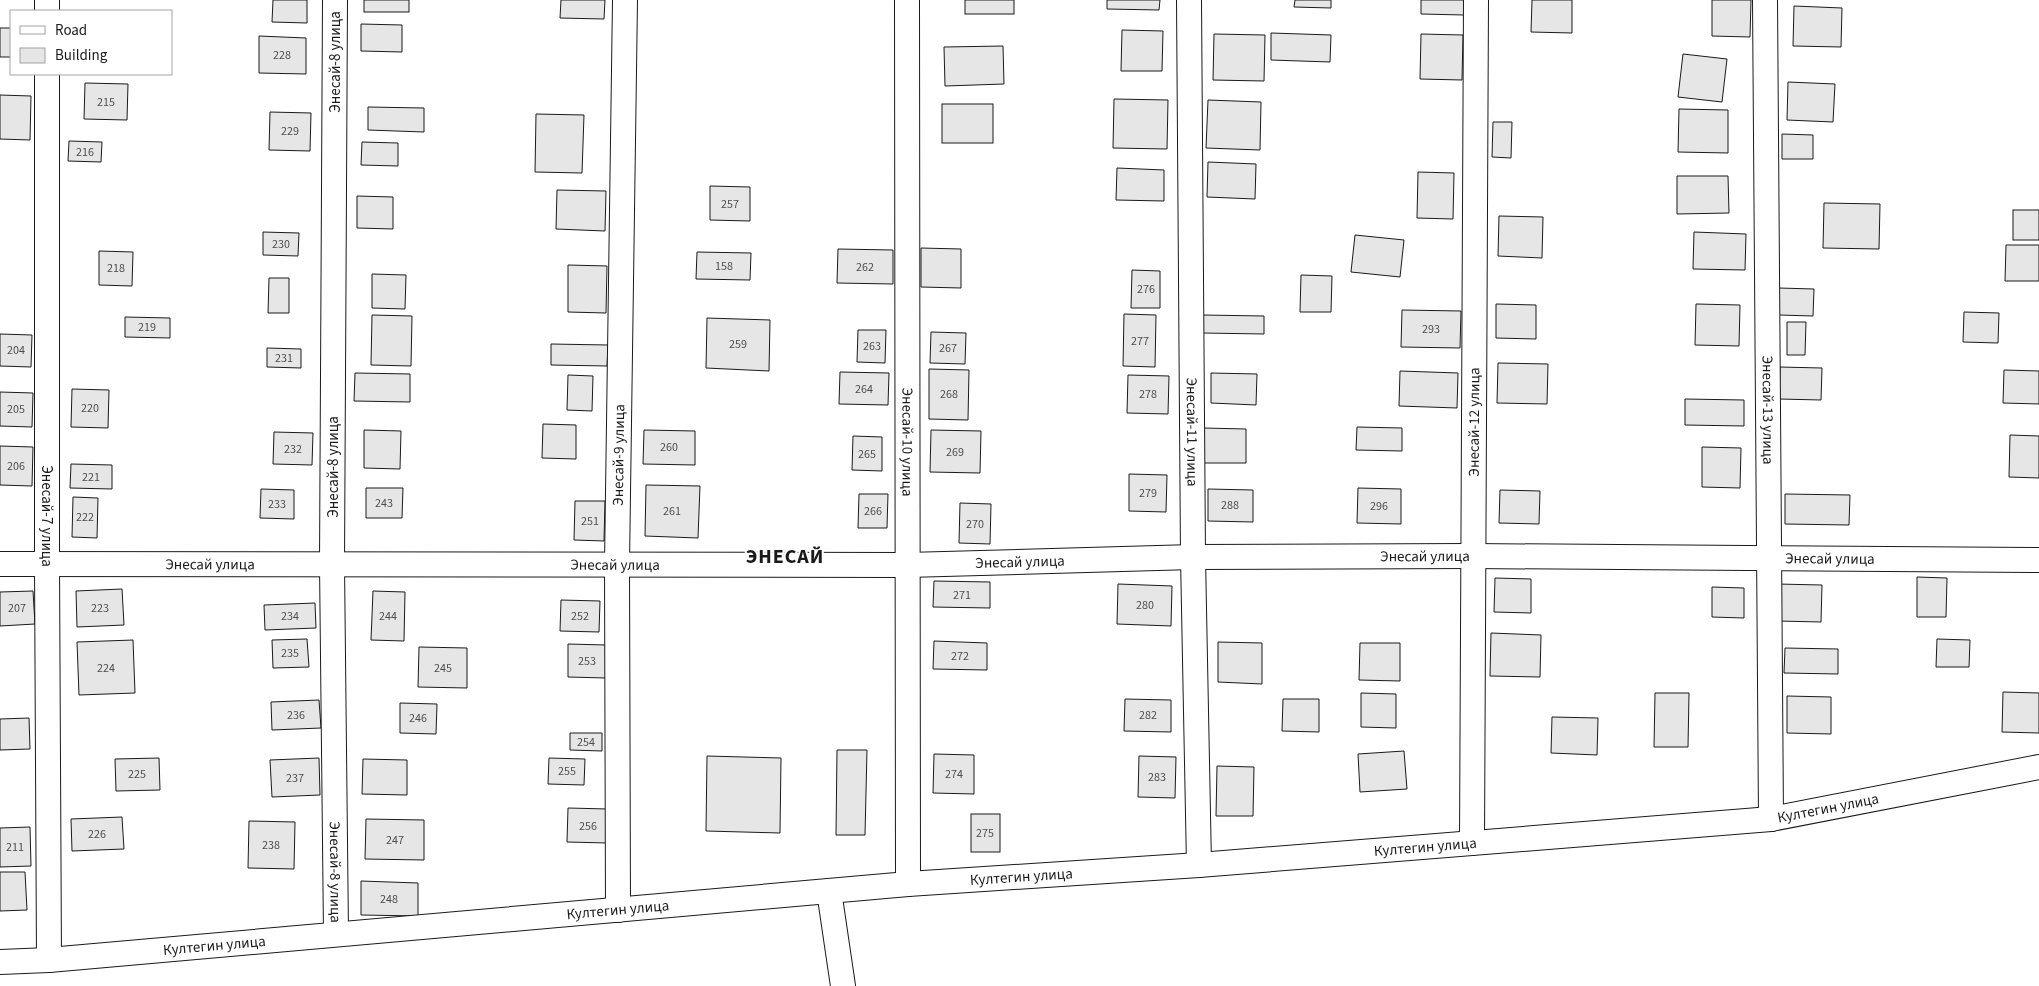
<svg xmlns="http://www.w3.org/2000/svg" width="2039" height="986" font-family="'Source Sans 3',sans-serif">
<rect width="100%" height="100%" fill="#fff"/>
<!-- building -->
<g fill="#e6e6e6" stroke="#1a1a1a">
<path d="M 273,0 L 307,0 L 307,23 L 272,22 Z"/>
<rect x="364" y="0" width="45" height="12"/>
<path d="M 561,0 L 605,0 L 604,19 L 560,18 Z"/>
<rect x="965" y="0" width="49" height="14"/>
<path d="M 1107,0 L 1160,0 L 1159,10 L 1107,9 Z"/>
<path d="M 1295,0 L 1331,0 L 1331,8 L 1294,7 Z"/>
<path d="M 1421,0 L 1464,0 L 1464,15 L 1421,14 Z"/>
<path d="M 1532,0 L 1572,0 L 1572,33 L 1531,32 Z"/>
<path d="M 1712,0 L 1751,0 L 1750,37 L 1712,36 Z"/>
<path d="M 1794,6 L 1842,8 L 1841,47 L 1793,46 Z"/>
<path d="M 361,24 L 402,25 L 402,52 L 361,51 Z"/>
<rect x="0" y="28" width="11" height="29"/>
<path d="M 1122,30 L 1163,31 L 1162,71 L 1121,71 Z"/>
<path d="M 1271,33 L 1331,35 L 1330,62 L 1271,60 Z"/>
<path d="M 1214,34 L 1265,35 L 1264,81 L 1213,80 Z"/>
<path d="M 1421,34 L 1463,35 L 1462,80 L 1420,79 Z"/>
<path d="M 259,36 L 306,38 L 306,74 L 259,73 Z"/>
<path d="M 1003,46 L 1004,84 L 945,86 L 944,47 Z"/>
<path d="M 1683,54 L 1727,59 L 1722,102 L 1678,97 Z"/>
<path d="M 1788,82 L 1835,84 L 1833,122 L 1787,120 Z"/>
<path d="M 85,83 L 128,84 L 127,120 L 84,119 Z"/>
<path d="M 0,95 L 31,96 L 30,140 L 0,139 Z"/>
<path d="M 1114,99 L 1168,100 L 1167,149 L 1113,148 Z"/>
<path d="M 1208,100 L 1261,102 L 1260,150 L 1206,148 Z"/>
<rect x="942" y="104" width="51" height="39"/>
<path d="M 368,107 L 424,108 L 424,132 L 368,130 Z"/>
<path d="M 1679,109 L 1728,110 L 1728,153 L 1678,152 Z"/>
<path d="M 270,112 L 311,113 L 310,151 L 269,150 Z"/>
<path d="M 536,114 L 584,115 L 582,173 L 535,172 Z"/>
<path d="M 1493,122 L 1512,122 L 1511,158 L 1492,157 Z"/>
<path d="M 1782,134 L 1813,135 L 1813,159 L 1782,159 Z"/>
<path d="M 69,141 L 102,142 L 101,162 L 68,161 Z"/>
<path d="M 362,142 L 398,143 L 398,166 L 361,165 Z"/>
<path d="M 1208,162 L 1256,164 L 1255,199 L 1207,197 Z"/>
<path d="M 1117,168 L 1164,170 L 1164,201 L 1116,200 Z"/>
<path d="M 1418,172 L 1454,173 L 1453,219 L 1417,218 Z"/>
<path d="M 1677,176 L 1728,176 L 1729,213 L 1677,214 Z"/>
<path d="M 710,186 L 750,187 L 750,221 L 710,220 Z"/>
<path d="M 557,190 L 606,191 L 605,231 L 556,229 Z"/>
<path d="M 357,196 L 393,197 L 393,229 L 357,228 Z"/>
<path d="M 1824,203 L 1880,204 L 1879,249 L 1823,248 Z"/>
<rect x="2013" y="210" width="26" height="30"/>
<path d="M 1499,216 L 1543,217 L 1542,258 L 1498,256 Z"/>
<path d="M 263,232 L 299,233 L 298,256 L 263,255 Z"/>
<path d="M 1694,232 L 1746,234 L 1745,270 L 1693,269 Z"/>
<path d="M 1355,235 L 1404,240 L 1400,277 L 1351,272 Z"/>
<path d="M 2006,245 L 2039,245 L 2039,281 L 2005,281 Z"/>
<path d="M 921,248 L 961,249 L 961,288 L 921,287 Z"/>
<path d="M 838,249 L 893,250 L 893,284 L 837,283 Z"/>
<path d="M 99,251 L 133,252 L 132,286 L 99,285 Z"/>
<path d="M 697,252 L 751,253 L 750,280 L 696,279 Z"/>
<path d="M 568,265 L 607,266 L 606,313 L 568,312 Z"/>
<path d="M 1132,270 L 1160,271 L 1160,308 L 1131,308 Z"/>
<path d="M 372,274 L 406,275 L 405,309 L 372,308 Z"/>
<path d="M 1301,275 L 1332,276 L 1331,312 L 1300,312 Z"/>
<path d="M 269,278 L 289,278 L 289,313 L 268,313 Z"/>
<path d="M 1779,288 L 1814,289 L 1813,316 L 1779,315 Z"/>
<path d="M 1496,304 L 1536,305 L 1536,339 L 1496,338 Z"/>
<path d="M 1696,304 L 1740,305 L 1739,346 L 1695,345 Z"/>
<path d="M 1402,310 L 1461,311 L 1460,348 L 1401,347 Z"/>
<path d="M 1964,312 L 1999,313 L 1998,343 L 1963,342 Z"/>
<path d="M 1124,314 L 1156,315 L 1155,367 L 1123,366 Z"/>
<path d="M 372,315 L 412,316 L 411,366 L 371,365 Z"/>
<path d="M 1203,315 L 1264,316 L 1264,334 L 1202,333 Z"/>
<path d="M 125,317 L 170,318 L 170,338 L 125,337 Z"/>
<path d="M 707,318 L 770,320 L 769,371 L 706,368 Z"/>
<path d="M 1787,322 L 1806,322 L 1805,355 L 1787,355 Z"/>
<path d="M 858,330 L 886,330 L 885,363 L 857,362 Z"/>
<path d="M 931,332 L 966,333 L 965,364 L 930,363 Z"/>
<path d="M 0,334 L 32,335 L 31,367 L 0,366 Z"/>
<path d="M 551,344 L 608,345 L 607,366 L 551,365 Z"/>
<path d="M 267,348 L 301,349 L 301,368 L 267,367 Z"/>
<path d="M 1498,363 L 1548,364 L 1547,404 L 1497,403 Z"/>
<path d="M 1780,367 L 1822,368 L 1821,400 L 1779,399 Z"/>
<path d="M 929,369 L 969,370 L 968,420 L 929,419 Z"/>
<path d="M 2004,370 L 2039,371 L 2039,404 L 2003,403 Z"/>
<path d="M 1400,371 L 1458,373 L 1457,408 L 1399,406 Z"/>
<path d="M 840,372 L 889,373 L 888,405 L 839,404 Z"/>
<path d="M 355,373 L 410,374 L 410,402 L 354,401 Z"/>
<path d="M 1211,373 L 1257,374 L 1256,405 L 1211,403 Z"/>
<path d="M 568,375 L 593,376 L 592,411 L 567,410 Z"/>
<path d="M 1128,375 L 1169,376 L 1168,414 L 1127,413 Z"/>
<path d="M 72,389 L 109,390 L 108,428 L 71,427 Z"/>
<path d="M 0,392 L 33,393 L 32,427 L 0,426 Z"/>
<path d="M 1685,399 L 1744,400 L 1744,426 L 1685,425 Z"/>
<path d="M 543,424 L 576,425 L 576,459 L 542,458 Z"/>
<path d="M 1357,427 L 1402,428 L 1402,451 L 1356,450 Z"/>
<path d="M 1204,428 L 1246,429 L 1246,463 L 1203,463 Z"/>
<path d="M 364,430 L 401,431 L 400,469 L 364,468 Z"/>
<path d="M 644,430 L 695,431 L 695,465 L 643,464 Z"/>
<path d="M 931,430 L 981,431 L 980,473 L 930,472 Z"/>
<path d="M 274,432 L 313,433 L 312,465 L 273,464 Z"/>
<path d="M 2010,435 L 2039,436 L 2039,478 L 2009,477 Z"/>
<path d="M 853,436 L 882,437 L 882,471 L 852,470 Z"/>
<path d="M 0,446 L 33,447 L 32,486 L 0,485 Z"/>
<path d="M 1702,447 L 1741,448 L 1740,488 L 1702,487 Z"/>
<path d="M 71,464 L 112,465 L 112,489 L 70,488 Z"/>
<path d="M 1129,474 L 1167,475 L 1166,512 L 1129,511 Z"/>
<path d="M 646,485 L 700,486 L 698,538 L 645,536 Z"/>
<path d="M 366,488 L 403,488 L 402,518 L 366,518 Z"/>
<path d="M 1358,488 L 1401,489 L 1401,524 L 1357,523 Z"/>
<path d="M 261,489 L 294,490 L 294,519 L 260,518 Z"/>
<path d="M 1208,489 L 1253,490 L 1253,522 L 1208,521 Z"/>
<path d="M 1500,490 L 1540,491 L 1539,524 L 1499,523 Z"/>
<path d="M 859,494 L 888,494 L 887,528 L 858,528 Z"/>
<path d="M 1785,494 L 1850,495 L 1849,525 L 1785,524 Z"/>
<path d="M 73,497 L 98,498 L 97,538 L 72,537 Z"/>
<path d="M 575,501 L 605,501 L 604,541 L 574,540 Z"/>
<path d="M 960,503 L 991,504 L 990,544 L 959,543 Z"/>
<path d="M 1917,577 L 1947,578 L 1946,617 L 1917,617 Z"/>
<path d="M 1495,578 L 1531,579 L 1531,613 L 1494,612 Z"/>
<path d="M 934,581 L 990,582 L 990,608 L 933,607 Z"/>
<path d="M 1118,584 L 1172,586 L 1171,626 L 1117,624 Z"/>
<path d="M 1777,584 L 1822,585 L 1821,622 L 1777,621 Z"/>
<path d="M 1712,587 L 1744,588 L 1744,618 L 1712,617 Z"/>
<path d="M 122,589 L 124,625 L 77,627 L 76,591 Z"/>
<path d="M 33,591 L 35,624 L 0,626 L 0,592 Z"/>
<path d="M 373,591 L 405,592 L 404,641 L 371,640 Z"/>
<path d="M 561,600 L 600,601 L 599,632 L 560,631 Z"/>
<path d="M 315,603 L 316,628 L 265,630 L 264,605 Z"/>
<path d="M 1491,633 L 1541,635 L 1540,677 L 1490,676 Z"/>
<path d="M 307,639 L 309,667 L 273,668 L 272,640 Z"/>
<path d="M 1937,639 L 1970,640 L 1969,667 L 1936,667 Z"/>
<path d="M 133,640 L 135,693 L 79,695 L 77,642 Z"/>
<path d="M 934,641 L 987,643 L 987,670 L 933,669 Z"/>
<path d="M 1218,642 L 1262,643 L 1262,684 L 1218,682 Z"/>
<path d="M 1360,643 L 1400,643 L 1400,681 L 1359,680 Z"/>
<path d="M 568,644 L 606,645 L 606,678 L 568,677 Z"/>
<path d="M 419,647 L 467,648 L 467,688 L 418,687 Z"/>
<path d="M 1785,648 L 1838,649 L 1838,674 L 1784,673 Z"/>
<path d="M 2003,692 L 2039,693 L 2039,733 L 2002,732 Z"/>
<path d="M 1361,693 L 1396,694 L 1396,728 L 1361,727 Z"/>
<path d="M 1655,693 L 1689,693 L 1688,747 L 1654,747 Z"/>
<path d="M 1787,696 L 1831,697 L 1831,734 L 1787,733 Z"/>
<path d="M 1125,699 L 1171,700 L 1171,732 L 1124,731 Z"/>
<path d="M 1283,699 L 1319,699 L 1319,732 L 1282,731 Z"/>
<path d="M 319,700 L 321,728 L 272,730 L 271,702 Z"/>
<path d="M 400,703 L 437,704 L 436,734 L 400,733 Z"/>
<path d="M 1552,717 L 1598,718 L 1597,755 L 1551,753 Z"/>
<path d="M 29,718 L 30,749 L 0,750 L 0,719 Z"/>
<path d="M 570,733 L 602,733 L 602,751 L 570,750 Z"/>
<path d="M 837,750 L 867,750 L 865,835 L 836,835 Z"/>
<path d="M 1404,751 L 1407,789 L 1360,792 L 1358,754 Z"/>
<path d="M 934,754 L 974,755 L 974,794 L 933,793 Z"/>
<path d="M 707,756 L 781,758 L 780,833 L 706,831 Z"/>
<path d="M 1139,756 L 1176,757 L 1175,798 L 1138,797 Z"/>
<path d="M 159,758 L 160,790 L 116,791 L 115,759 Z"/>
<path d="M 319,758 L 320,795 L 272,797 L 270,760 Z"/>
<path d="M 549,758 L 585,759 L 584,785 L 548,784 Z"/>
<path d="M 363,759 L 407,760 L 407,795 L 362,794 Z"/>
<path d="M 1217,766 L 1254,767 L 1253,816 L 1216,816 Z"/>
<path d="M 568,808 L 608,809 L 607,843 L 567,842 Z"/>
<rect x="971" y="814" width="29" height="38"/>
<path d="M 122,817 L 124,849 L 72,851 L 71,819 Z"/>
<path d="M 366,819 L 424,820 L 424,860 L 365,859 Z"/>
<path d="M 249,821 L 295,822 L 294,869 L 248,868 Z"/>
<path d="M 30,827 L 31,866 L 0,867 L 0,828 Z"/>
<path d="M 0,872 L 25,872 L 27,910 L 0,911 Z"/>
<path d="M 361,881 L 418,883 L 418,916 L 361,915 Z"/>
</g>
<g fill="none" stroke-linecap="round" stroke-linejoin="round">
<defs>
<g id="street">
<path id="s1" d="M 335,0 L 332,564 L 336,934"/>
<path id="s2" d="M 907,0 L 908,884"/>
<path id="s3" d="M 1189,0 L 1193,557 L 1199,865"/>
<path id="s4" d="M 1765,0 L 1771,819"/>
<path d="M 47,11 L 47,0"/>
<path id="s5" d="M 47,74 L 47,564 L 49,960"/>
<path id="s6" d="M 0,564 L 907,565 L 1193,557 L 1472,556 L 2039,560"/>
<path id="s7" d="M 1472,843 L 1476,0"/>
<path d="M 829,891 L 843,986"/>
<path id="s8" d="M 618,910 L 617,564 L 625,0"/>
<path id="s9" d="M 0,962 L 49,960 L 908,884 L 1199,865 L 1771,819 L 2039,767"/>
</g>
</defs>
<!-- street casing -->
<use href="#street" stroke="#1a1a1a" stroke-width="26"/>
<!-- street -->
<use href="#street" stroke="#fff" stroke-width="24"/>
</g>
<g text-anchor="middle" stroke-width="4" stroke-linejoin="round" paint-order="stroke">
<!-- number labels -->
<g font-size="12" fill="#4d4d4d">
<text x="282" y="59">228</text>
<text x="106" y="106">215</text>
<text x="290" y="135">229</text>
<text x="85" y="156">216</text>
<text x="730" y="208">257</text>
<text x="281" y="248">230</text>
<text x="724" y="270">158</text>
<text x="865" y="271">262</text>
<text x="116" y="272">218</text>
<text x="1146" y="293">276</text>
<text x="147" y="331">219</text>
<text x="1431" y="333">293</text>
<text x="1140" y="345">277</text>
<text x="738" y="348">259</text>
<text x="872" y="350">263</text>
<text x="948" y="352">267</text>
<text x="16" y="354">204</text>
<text x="284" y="362">231</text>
<text x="864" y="393">264</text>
<text x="949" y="398">268</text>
<text x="1148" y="398">278</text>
<text x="90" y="412">220</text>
<text x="16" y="413">205</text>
<text x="669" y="451">260</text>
<text x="293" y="453">232</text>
<text x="955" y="456">269</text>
<text x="867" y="458">265</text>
<text x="16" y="470">206</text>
<text x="91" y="481">221</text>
<text x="1148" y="497">279</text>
<text x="384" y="507">243</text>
<text x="277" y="508">233</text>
<text x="1230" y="509">288</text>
<text x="1379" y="510">296</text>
<text x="672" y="515">261</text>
<text x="873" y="515">266</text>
<text x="85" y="521">222</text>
<text x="590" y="525">251</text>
<text x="975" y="528">270</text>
<text x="962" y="599">271</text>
<text x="1145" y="609">280</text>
<text x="17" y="612">207</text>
<text x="100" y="612">223</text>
<text x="290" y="620">234</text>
<text x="388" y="620">244</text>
<text x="580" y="620">252</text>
<text x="290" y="657">235</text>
<text x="960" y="660">272</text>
<text x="587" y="665">253</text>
<text x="106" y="672">224</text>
<text x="443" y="672">245</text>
<text x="296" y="719">236</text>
<text x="1148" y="719">282</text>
<text x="418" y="722">246</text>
<text x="586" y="746">254</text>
<text x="567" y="775">255</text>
<text x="137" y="778">225</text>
<text x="954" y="778">274</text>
<text x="1157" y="781">283</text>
<text x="295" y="782">237</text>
<text x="588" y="830">256</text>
<text x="985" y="837">275</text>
<text x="97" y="838">226</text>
<text x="395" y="844">247</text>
<text x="271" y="849">238</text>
<text x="15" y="851">211</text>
<text x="389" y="903">248</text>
</g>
<!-- street labels -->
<g font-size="15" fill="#1a1a1a" stroke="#fff">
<text transform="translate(335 62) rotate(-90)" y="5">Энесай-8 улица</text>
<text dy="5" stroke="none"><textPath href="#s4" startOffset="410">Энесай-13 улица</textPath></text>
<text dy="5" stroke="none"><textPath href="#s7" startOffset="421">Энесай-12 улица</textPath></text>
<text dy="5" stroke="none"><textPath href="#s3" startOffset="432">Энесай-11 улица</textPath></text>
<text dy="5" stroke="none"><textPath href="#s2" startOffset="442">Энесай-10 улица</textPath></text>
<text dy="5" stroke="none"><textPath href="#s8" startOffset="455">Энесай-9 улица</textPath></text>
<text transform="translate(333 467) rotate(-90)" y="5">Энесай-8 улица</text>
<text dy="5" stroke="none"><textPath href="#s5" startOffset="442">Энесай-7 улица</textPath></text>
<text dy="5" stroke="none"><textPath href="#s6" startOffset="1425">Энесай улица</textPath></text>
<text dy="5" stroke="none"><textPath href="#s6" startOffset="1830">Энесай улица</textPath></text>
<text dy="5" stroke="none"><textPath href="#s6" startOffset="1020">Энесай улица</textPath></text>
<text dy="5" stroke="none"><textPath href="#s6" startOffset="210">Энесай улица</textPath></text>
<text dy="5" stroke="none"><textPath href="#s6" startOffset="615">Энесай улица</textPath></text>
<text dy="5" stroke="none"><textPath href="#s9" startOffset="1835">Култегин улица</textPath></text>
<text dy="5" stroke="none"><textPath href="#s9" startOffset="1430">Култегин улица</textPath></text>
<text dy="5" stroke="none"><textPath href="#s1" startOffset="872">Энесай-8 улица</textPath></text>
<text dy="5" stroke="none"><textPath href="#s9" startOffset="1025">Култегин улица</textPath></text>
<text dy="5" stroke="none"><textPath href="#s9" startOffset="620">Култегин улица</textPath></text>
<text dy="5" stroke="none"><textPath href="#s9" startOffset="215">Култегин улица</textPath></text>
</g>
<!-- district labels -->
<g font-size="20" font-weight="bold" letter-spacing="1" fill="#1a1a1a" stroke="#fff">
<text x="785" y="563">ЭНЕСАЙ</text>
</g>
</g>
<!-- legend -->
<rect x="10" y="10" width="162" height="65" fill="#ffffff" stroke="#a3a3a3"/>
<rect x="20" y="26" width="25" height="8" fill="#ffffff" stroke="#a3a3a3"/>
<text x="55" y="35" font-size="15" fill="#1a1a1a">Road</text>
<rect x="20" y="48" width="25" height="15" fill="#e6e6e6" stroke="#a3a3a3"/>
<text x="55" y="60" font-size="15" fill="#1a1a1a">Building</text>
</svg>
